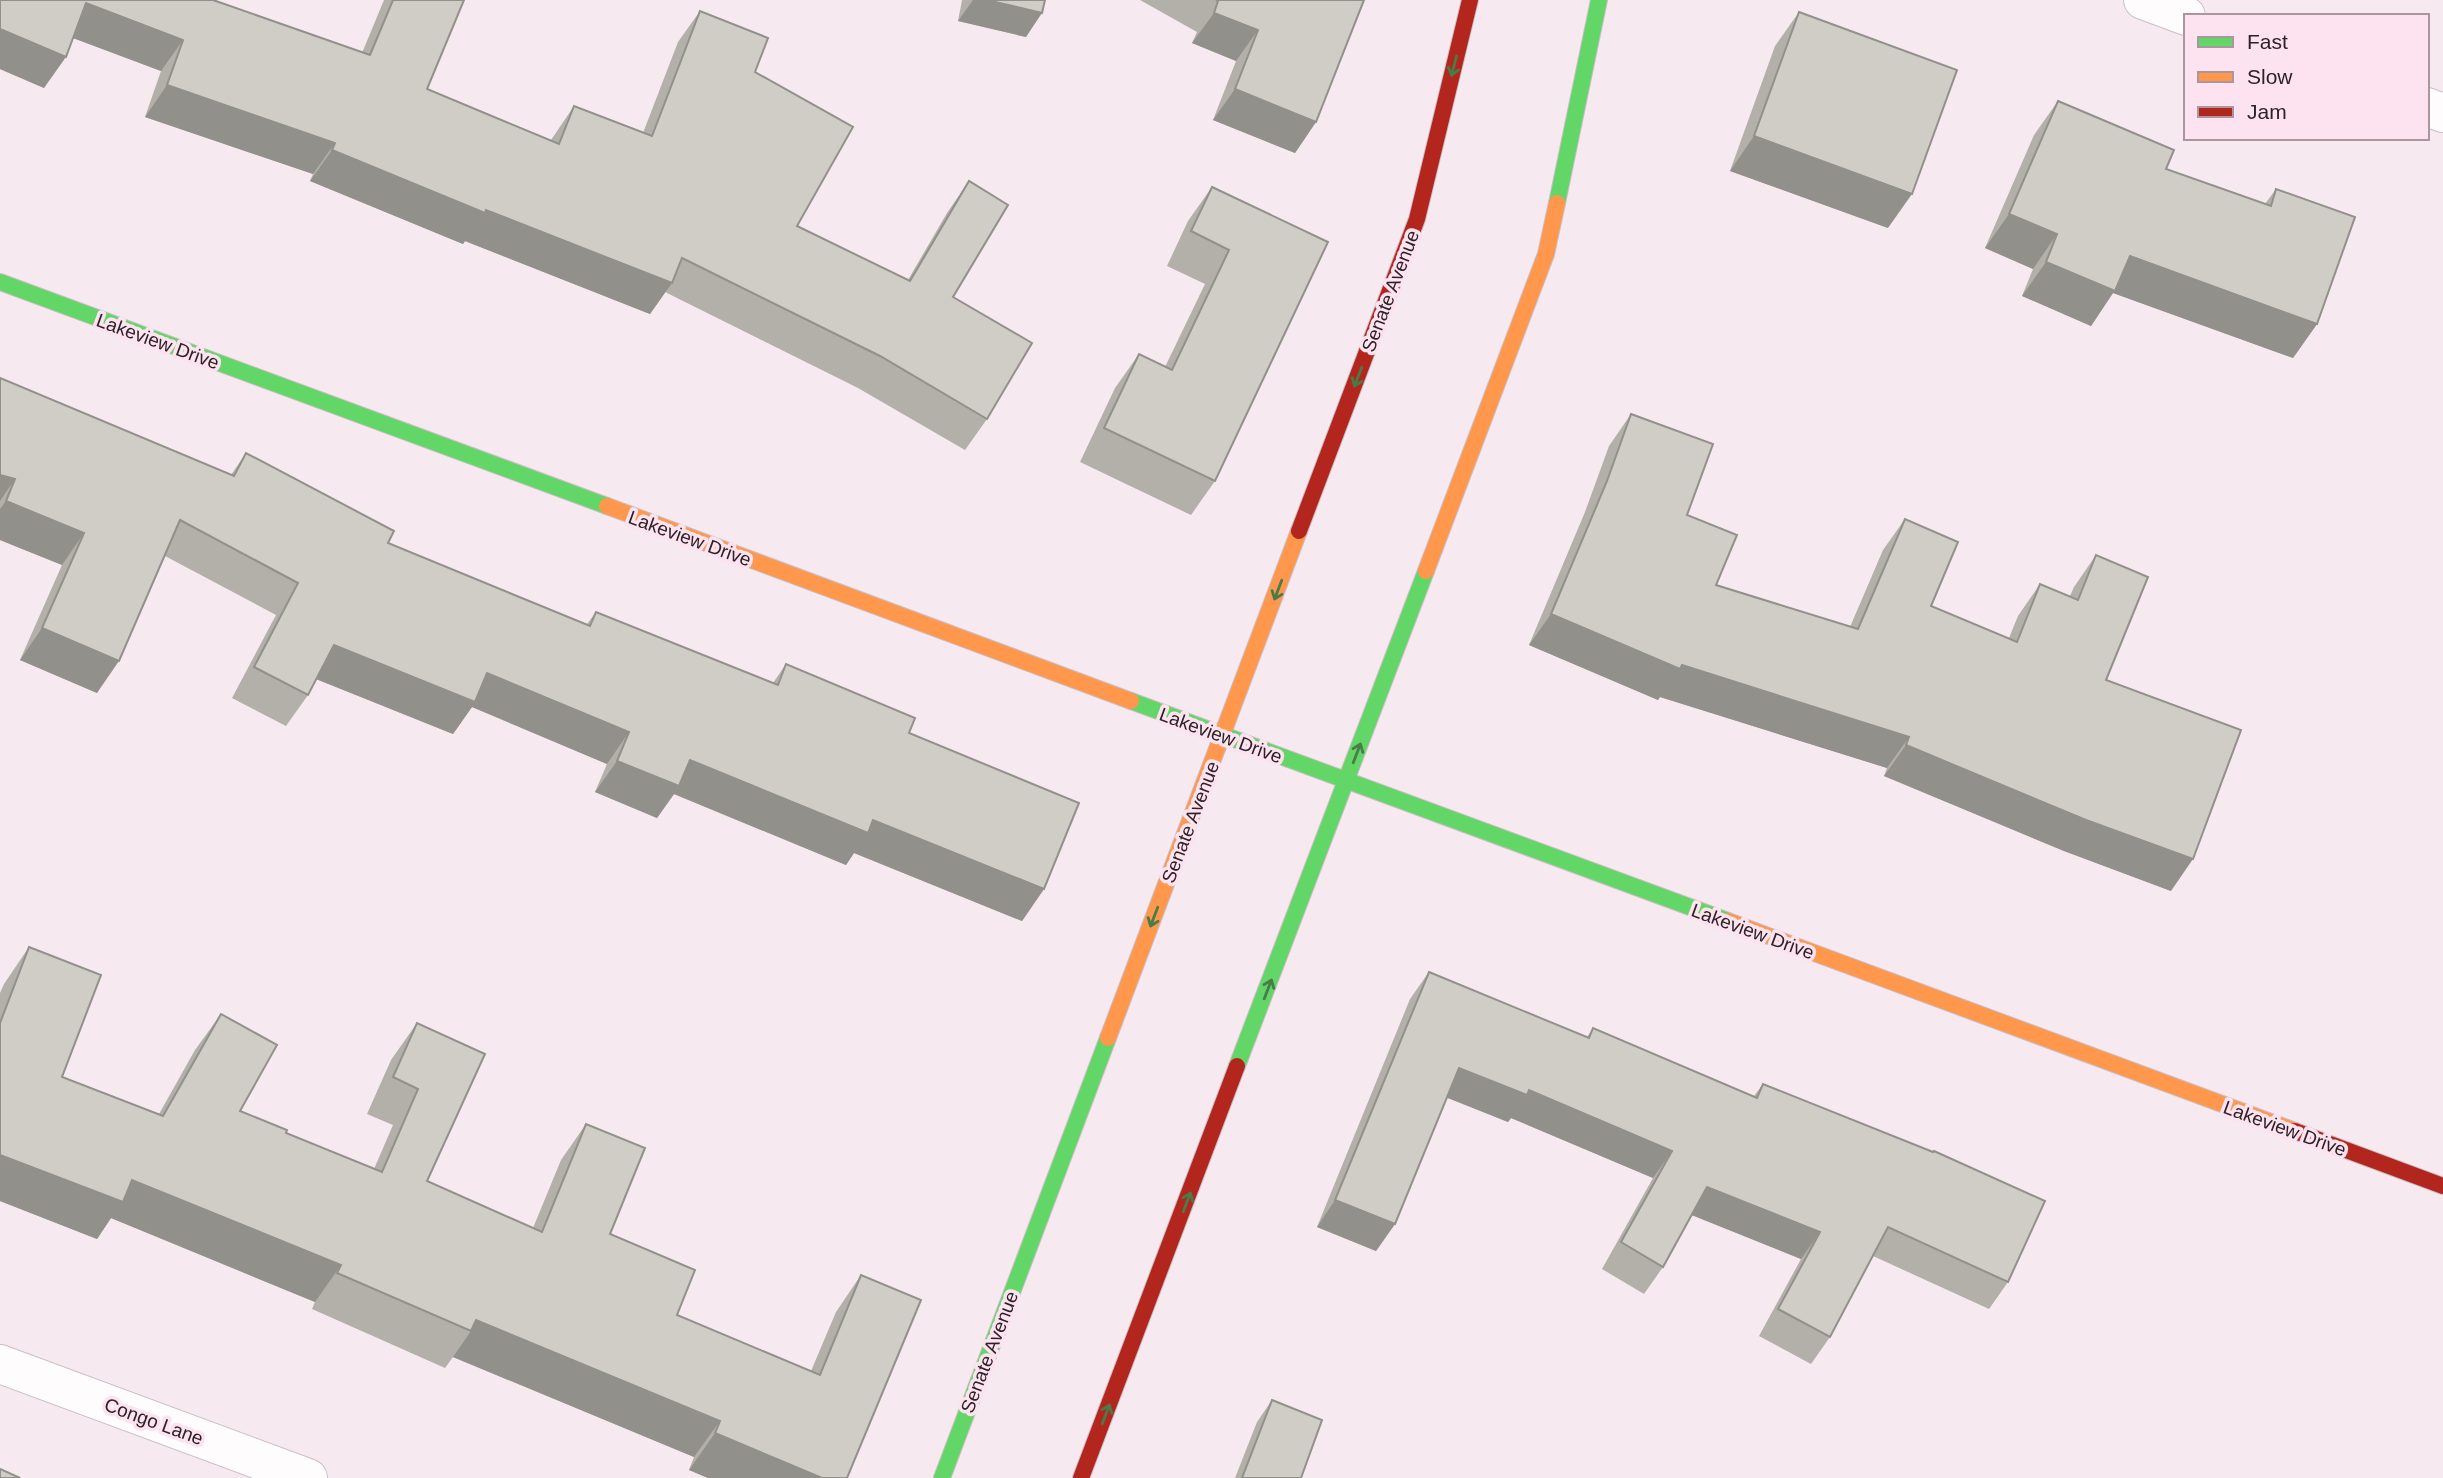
<svg xmlns="http://www.w3.org/2000/svg" width="2443" height="1478" font-family="Helvetica,sans-serif">
<rect width="100%" height="100%" fill="#f7e9f0"/>
<g fill="none" stroke-linecap="round" stroke-linejoin="round">
<defs>
<g id="street">
<path d="M 2143,0 L 2186,16"/>
<path d="M 2427,107 L 2443,113"/>
<path d="M 0,1364 L 308,1478"/>
</g>
<g id="fast">
<path d="M 1557,203 L 1599,0"/>
<path d="M 0,282 L 607,506"/>
<path d="M 1131,701 L 1728,921"/>
<path d="M 1237,1066 L 1426,571"/>
<path d="M 942,1478 L 1108,1038"/>
</g>
<g id="slow">
<path d="M 607,506 L 1131,701"/>
<path d="M 1426,571 L 1546,254 L 1557,203"/>
<path d="M 1728,921 L 2295,1131"/>
<path d="M 1108,1038 L 1299,531"/>
</g>
<g id="jam">
<path d="M 1299,531 L 1417,219 L 1470,0"/>
<path d="M 2295,1131 L 2443,1186"/>
<path d="M 1081,1478 L 1237,1066"/>
</g>
</defs>
<!-- street casing -->
<use href="#street" stroke="#cbbfc5" stroke-width="40"/>
<!-- fast casing -->
<use href="#fast" stroke="#cbbfc5" stroke-width="18"/>
<!-- slow casing -->
<use href="#slow" stroke="#cbbfc5" stroke-width="18"/>
<!-- jam casing -->
<use href="#jam" stroke="#cbbfc5" stroke-width="18"/>
<!-- street -->
<use href="#street" stroke="#fefcfd" stroke-width="38"/>
<!-- fast -->
<use href="#fast" stroke="#63d668" stroke-width="16"/>
<!-- slow -->
<use href="#slow" stroke="#ff974d" stroke-width="16"/>
<!-- jam -->
<use href="#jam" stroke="#b3261e" stroke-width="16"/>
</g>
<!-- wall -->
<g fill="#b2b0a9">
<path d="M 0,0 L 362,53 L 384,0 L 464,0 L 427,89 L 551,140 L 574,106 L 643,133 L 678,42 L 700,11 L 755,72 L 797,226 L 908,280 L 947,213 L 969,181 L 953,297 L 987,419 L 965,450 L 858,388 L 665,292 L 650,314 L 465,241 L 463,244 L 310,181 L 313,174 L 145,117 L 161,71 L 73,38 L 44,88 L 0,69 Z"/>
<path d="M 962,0 L 1045,0 L 1026,37 L 958,21 Z"/>
<path d="M 1140,0 L 1363,0 L 1316,122 L 1295,153 L 1213,120 L 1236,61 L 1192,43 L 1197,32 Z"/>
<path d="M 1799,12 L 1888,228 L 1730,171 L 1775,46 Z"/>
<path d="M 2058,101 L 2166,169 L 2265,204 L 2276,189 L 2317,324 L 2293,358 L 2113,293 L 2091,326 L 2022,296 L 2033,269 L 1985,248 L 2034,135 Z"/>
<path d="M 1212,187 L 1328,242 L 1215,481 L 1191,515 L 1080,462 L 1115,388 L 1139,354 L 1165,367 L 1205,284 L 1167,266 L 1188,221 Z"/>
<path d="M 0,378 L 231,475 L 246,453 L 388,543 L 587,624 L 596,612 L 773,683 L 786,664 L 909,733 L 1044,889 L 1022,921 L 854,853 L 846,865 L 674,794 L 657,818 L 595,792 L 607,764 L 472,707 L 453,734 L 316,679 L 308,695 L 286,726 L 232,698 L 276,615 L 165,556 L 97,693 L 20,660 L 62,565 L 0,540 Z"/>
<path d="M 1631,414 L 1687,515 L 1716,585 L 1850,627 L 1883,550 L 1905,519 L 1931,606 L 2009,638 L 2018,616 L 2040,584 L 2070,596 L 2074,587 L 2096,555 L 2106,680 L 2171,891 L 2064,851 L 1884,776 L 1887,768 L 1660,697 L 1658,700 L 1529,645 L 1585,512 L 1609,446 Z"/>
<path d="M 29,947 L 62,1077 L 159,1114 L 195,1050 L 221,1014 L 240,1111 L 286,1133 L 374,1169 L 393,1125 L 367,1114 L 391,1060 L 417,1023 L 427,1181 L 533,1228 L 561,1160 L 586,1124 L 610,1234 L 677,1315 L 811,1371 L 836,1312 L 861,1275 L 847,1478 L 708,1478 L 689,1470 L 694,1457 L 453,1357 L 445,1368 L 312,1309 L 315,1302 L 111,1218 L 97,1239 L 0,1201 L 0,993 L 4,984 Z"/>
<path d="M 1429,972 L 1587,1037 L 1593,1028 L 1754,1096 L 1763,1084 L 2008,1282 L 1989,1309 L 1873,1256 L 1830,1337 L 1811,1364 L 1759,1336 L 1801,1259 L 1692,1215 L 1663,1267 L 1644,1294 L 1602,1269 L 1653,1178 L 1511,1118 L 1508,1122 L 1447,1097 L 1395,1224 L 1376,1251 L 1317,1227 L 1410,999 Z"/>
<path d="M 1272,1400 L 1301,1478 L 1235,1478 L 1257,1422 Z"/>
</g>
<!-- shaded-wall -->
<g fill="#91908a">
<path d="M 973,0 L 987,0 L 1042,13 L 1026,37 L 958,21 Z"/>
<path d="M 86,3 L 183,40 L 161,71 L 65,35 Z"/>
<path d="M 1214,13 L 1258,30 L 1236,61 L 1192,43 Z"/>
<path d="M 0,29 L 66,57 L 44,88 L 0,69 Z"/>
<path d="M 167,85 L 335,143 L 313,174 L 145,117 Z"/>
<path d="M 1235,89 L 1316,122 L 1295,153 L 1213,120 Z"/>
<path d="M 1754,136 L 1912,194 L 1888,228 L 1730,171 Z"/>
<path d="M 332,150 L 486,210 L 672,283 L 650,314 L 465,241 L 463,244 L 310,181 Z"/>
<path d="M 2009,214 L 2057,234 L 2033,269 L 1985,248 Z"/>
<path d="M 2130,256 L 2317,324 L 2293,358 L 2113,293 L 2091,326 L 2022,296 L 2046,262 Z"/>
<path d="M 0,475 L 15,479 L 0,501 Z"/>
<path d="M 6,501 L 84,533 L 62,565 L 0,540 L 0,509 Z"/>
<path d="M 1551,614 L 1682,665 L 1909,737 L 1887,768 L 1660,697 L 1658,700 L 1529,645 Z"/>
<path d="M 42,628 L 119,661 L 97,693 L 20,660 Z"/>
<path d="M 334,645 L 487,673 L 629,732 L 607,764 L 472,707 L 453,734 L 311,677 Z"/>
<path d="M 1906,745 L 2193,859 L 2171,891 L 2064,851 L 1884,776 Z"/>
<path d="M 690,760 L 873,820 L 1044,889 L 1022,921 L 854,853 L 846,865 L 674,794 L 657,818 L 595,792 L 617,761 Z"/>
<path d="M 1459,1068 L 1529,1090 L 1672,1151 L 1653,1178 L 1511,1118 L 1508,1122 L 1440,1095 Z"/>
<path d="M 0,1155 L 132,1180 L 341,1265 L 315,1302 L 111,1218 L 97,1239 L 0,1201 Z"/>
<path d="M 1707,1187 L 1820,1232 L 1801,1259 L 1689,1214 Z"/>
<path d="M 1335,1200 L 1395,1224 L 1376,1251 L 1317,1227 Z"/>
<path d="M 476,1320 L 720,1421 L 694,1457 L 453,1357 L 471,1331 Z"/>
<path d="M 715,1433 L 822,1478 L 708,1478 L 689,1470 Z"/>
</g>
<!-- building -->
<g fill="#cfcdc5" stroke="#91908a" stroke-width="2">
<path d="M 0,0 L 213,0 L 370,55 L 393,0 L 464,0 L 427,89 L 559,144 L 574,106 L 652,136 L 700,11 L 768,38 L 755,72 L 853,127 L 797,226 L 910,281 L 969,181 L 1008,205 L 953,297 L 1032,343 L 987,419 L 880,356 L 682,258 L 672,283 L 486,210 L 485,213 L 332,150 L 335,143 L 167,85 L 183,40 L 86,3 L 66,57 L 0,29 Z"/>
<path d="M 987,0 L 1045,0 L 1042,13 Z"/>
<path d="M 1216,0 L 1364,0 L 1316,122 L 1235,89 L 1258,30 L 1214,13 L 1218,1 Z"/>
<path d="M 1799,12 L 1957,70 L 1912,194 L 1754,136 Z"/>
<path d="M 2058,101 L 2174,150 L 2166,169 L 2271,206 L 2276,189 L 2355,217 L 2317,324 L 2130,256 L 2115,291 L 2046,262 L 2057,234 L 2009,214 Z"/>
<path d="M 1212,187 L 1328,242 L 1215,481 L 1104,428 L 1139,354 L 1172,370 L 1229,250 L 1191,231 Z"/>
<path d="M 0,378 L 234,476 L 246,453 L 394,531 L 388,543 L 590,626 L 596,612 L 778,685 L 786,664 L 915,718 L 909,733 L 1079,803 L 1044,889 L 873,820 L 868,833 L 690,760 L 679,786 L 617,761 L 629,732 L 487,673 L 475,702 L 334,645 L 308,695 L 254,667 L 298,583 L 180,520 L 119,661 L 42,628 L 84,533 L 6,501 L 15,479 L 0,475 Z"/>
<path d="M 1631,414 L 1713,444 L 1687,515 L 1737,535 L 1716,585 L 1858,629 L 1905,519 L 1958,542 L 1931,606 L 2017,642 L 2040,584 L 2078,600 L 2096,555 L 2148,577 L 2106,680 L 2241,730 L 2193,859 L 2086,820 L 1906,745 L 1909,737 L 1682,665 L 1680,669 L 1551,614 L 1607,481 Z"/>
<path d="M 29,947 L 101,975 L 62,1077 L 163,1116 L 221,1014 L 277,1045 L 240,1111 L 287,1130 L 286,1133 L 382,1172 L 418,1089 L 393,1077 L 417,1023 L 485,1054 L 427,1181 L 542,1232 L 586,1124 L 645,1148 L 610,1234 L 695,1270 L 677,1315 L 820,1375 L 861,1275 L 921,1300 L 847,1478 L 822,1478 L 715,1433 L 720,1421 L 476,1320 L 471,1331 L 337,1273 L 341,1265 L 132,1180 L 123,1202 L 0,1155 L 0,1023 Z"/>
<path d="M 1429,972 L 1589,1038 L 1593,1028 L 1757,1098 L 1763,1084 L 1933,1152 L 1934,1151 L 2045,1201 L 2008,1282 L 1888,1227 L 1830,1337 L 1778,1309 L 1820,1232 L 1707,1187 L 1663,1267 L 1621,1242 L 1672,1151 L 1529,1090 L 1527,1095 L 1459,1068 L 1395,1224 L 1335,1200 Z"/>
<path d="M 1272,1400 L 1322,1420 L 1301,1478 L 1242,1478 Z"/>
<path d="M 0,1469 L 20,1478 L 0,1478 Z"/>
</g>
<!-- one-way arrows -->
<defs><path id="oneway-shaft" d="M-6 0H5M1.5-3L5.5 0L1.5 3" fill="none" stroke-width="1.6" stroke-linecap="round" stroke-linejoin="round" transform="scale(1.75)"/></defs>
<g stroke="#487c48">
<use href="#oneway-shaft" transform="translate(1454 66) rotate(104)"/>
<use href="#oneway-shaft" transform="translate(1358 377) rotate(111)"/>
<use href="#oneway-shaft" transform="translate(1278 590) rotate(111)"/>
<use href="#oneway-shaft" transform="translate(1357 753) rotate(-69)"/>
<use href="#oneway-shaft" transform="translate(1154 917) rotate(111)"/>
<use href="#oneway-shaft" transform="translate(1268 989) rotate(-69)"/>
<use href="#oneway-shaft" transform="translate(1187 1202) rotate(-69)"/>
<use href="#oneway-shaft" transform="translate(1106 1414) rotate(-69)"/>
</g>
<g text-anchor="middle" stroke-width="7" stroke-linejoin="round" paint-order="stroke">
<!-- street labels -->
<g font-size="19" fill="#2d2227" stroke="#fde3ef">
<text transform="translate(1390 291) rotate(-69)" y="7">Senate Avenue</text>
<text transform="translate(158 341) rotate(20)" y="7">Lakeview Drive</text>
<text transform="translate(690 538) rotate(20)" y="7">Lakeview Drive</text>
<text transform="translate(1221 735) rotate(20)" y="7">Lakeview Drive</text>
<text transform="translate(1190 822) rotate(-69)" y="7">Senate Avenue</text>
<text transform="translate(1753 931) rotate(20)" y="7">Lakeview Drive</text>
<text transform="translate(2285 1128) rotate(20)" y="7">Lakeview Drive</text>
<text transform="translate(989 1352) rotate(-69)" y="7">Senate Avenue</text>
<text transform="translate(154 1421) rotate(20)" y="7">Congo Lane</text>
</g>
</g>
<!-- legend -->
<rect x="2184" y="14" width="245" height="126" fill="#fde3ef" stroke="#aa969f" stroke-width="2"/>
<rect x="2198" y="37" width="35" height="10" fill="#63d668" stroke="#aa969f" stroke-width="2"/>
<text x="2247" y="49" font-size="21" fill="#2d2227">Fast</text>
<rect x="2198" y="72" width="35" height="10" fill="#ff974d" stroke="#aa969f" stroke-width="2"/>
<text x="2247" y="84" font-size="21" fill="#2d2227">Slow</text>
<rect x="2198" y="107" width="35" height="10" fill="#b3261e" stroke="#aa969f" stroke-width="2"/>
<text x="2247" y="119" font-size="21" fill="#2d2227">Jam</text>
</svg>
